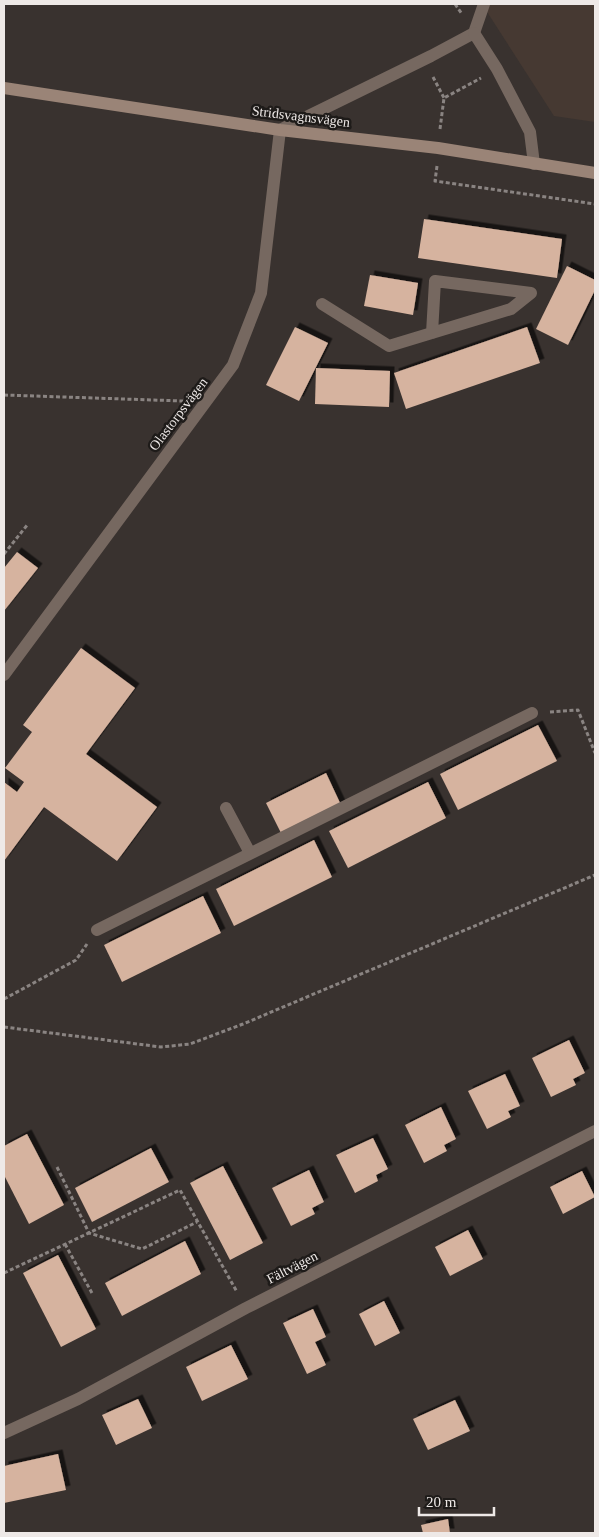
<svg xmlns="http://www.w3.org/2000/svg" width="599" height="1537" font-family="Georgia,serif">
<defs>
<filter id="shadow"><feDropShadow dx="4.5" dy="-4.5" stdDeviation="0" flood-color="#0009"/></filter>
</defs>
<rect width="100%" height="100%" fill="#39322f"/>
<!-- built -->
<path fill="#463932" d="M 482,4 L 595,4 L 595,122 L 554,116 Z"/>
<!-- building -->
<g fill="#d6b39f" filter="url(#shadow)">
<path d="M 424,219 L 562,239 L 557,278 L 418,258 Z"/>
<path d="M 567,266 L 595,280 L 595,290 L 568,345 L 536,329 Z"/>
<path d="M 370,275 L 418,283 L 413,315 L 364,306 Z"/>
<path d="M 295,327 L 328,343 L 299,401 L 266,385 Z"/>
<path d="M 527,327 L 540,363 L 406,409 L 394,373 Z"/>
<path d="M 316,368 L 390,371 L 389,407 L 315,404 Z"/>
<path d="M 17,552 L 38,568 L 4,611 L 4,568 Z"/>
<path d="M 81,648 L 135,688 L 86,754 L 157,807 L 117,861 L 44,807 L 4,861 L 4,782 L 17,792 L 24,782 L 5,768 L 32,732 L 23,725 Z"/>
<path d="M 538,725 L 557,761 L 458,810 L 440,774 Z"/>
<path d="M 326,773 L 341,805 L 282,835 L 266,803 Z"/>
<path d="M 428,782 L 446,818 L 348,868 L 329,831 Z"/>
<path d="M 314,840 L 332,877 L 234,926 L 216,889 Z"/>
<path d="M 203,896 L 221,933 L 122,982 L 104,945 Z"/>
<path d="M 569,1040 L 585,1073 L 573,1079 L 576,1085 L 551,1097 L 532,1058 Z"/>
<path d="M 505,1074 L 520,1106 L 508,1111 L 511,1117 L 487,1129 L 468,1091 Z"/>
<path d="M 441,1107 L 456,1139 L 444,1145 L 447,1151 L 424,1163 L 405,1125 Z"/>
<path d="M 27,1134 L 64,1205 L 29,1224 L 4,1175 L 4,1146 Z"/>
<path d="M 373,1138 L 388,1169 L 376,1175 L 378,1181 L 355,1193 L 336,1155 Z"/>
<path d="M 151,1148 L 169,1182 L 92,1222 L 75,1188 Z"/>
<path d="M 223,1166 L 263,1243 L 230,1260 L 190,1183 Z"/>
<path d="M 309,1170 L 324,1202 L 312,1208 L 315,1214 L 291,1226 L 272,1188 Z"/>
<path d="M 582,1171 L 595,1197 L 563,1214 L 550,1187 Z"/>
<path d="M 468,1230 L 483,1259 L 450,1276 L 435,1247 Z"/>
<path d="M 185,1241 L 201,1274 L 122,1316 L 105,1283 Z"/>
<path d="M 58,1255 L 96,1329 L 61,1347 L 23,1273 Z"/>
<path d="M 384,1301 L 400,1333 L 375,1346 L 359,1314 Z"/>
<path d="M 313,1309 L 326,1337 L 315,1342 L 326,1365 L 307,1374 L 283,1323 Z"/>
<path d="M 231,1345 L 248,1379 L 202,1401 L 186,1367 Z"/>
<path d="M 138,1399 L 152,1428 L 116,1445 L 102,1415 Z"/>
<path d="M 455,1400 L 470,1431 L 428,1450 L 413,1419 Z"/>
<path d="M 58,1454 L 66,1490 L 4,1503 L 4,1466 Z"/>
<path d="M 448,1519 L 450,1533 L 423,1533 L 421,1525 Z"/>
</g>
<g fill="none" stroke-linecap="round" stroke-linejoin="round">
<!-- path -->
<g stroke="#8a8482" stroke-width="3" stroke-dasharray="4 2.5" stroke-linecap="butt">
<path d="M 455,4 L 462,14"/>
<path d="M 433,77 L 444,98"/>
<path d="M 440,129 L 444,98 L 481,78"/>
<path d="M 437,166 L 435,181 L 595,204"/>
<path d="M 4,395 L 183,401"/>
<path d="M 4,554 L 28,524"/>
<path d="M 550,712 L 578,710 L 595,753"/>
<path d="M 4,999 L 76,960 L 87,944"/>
<path d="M 4,1027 L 161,1047 L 190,1044 L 243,1024 L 595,875"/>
<path d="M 57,1167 L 89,1233 L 142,1249 L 197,1222"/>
<path d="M 65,1244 L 93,1295"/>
<path d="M 4,1273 L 180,1190 L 237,1292"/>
</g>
<!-- lane -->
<g stroke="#766860" stroke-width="12">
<path d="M 280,130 L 431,56 L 474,33 L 484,4"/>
<path d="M 322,304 L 389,346 L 511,309 L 531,293 L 435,281 L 432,333"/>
<path d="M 226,808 L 250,853"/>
<path d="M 97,930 L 532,713"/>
</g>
<!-- street -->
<g stroke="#766860" stroke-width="12">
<path d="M 474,33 L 497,69 L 530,132 L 534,164"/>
<path d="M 4,675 L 233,365 L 261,293 L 280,130"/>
<path d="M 4,1433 L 78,1399 L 246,1308 L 595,1131"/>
</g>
<!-- secondary -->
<path stroke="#9a8477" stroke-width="12" d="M 4,88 L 280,130 L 438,148 L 595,173"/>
</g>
<g text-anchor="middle" stroke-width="5" stroke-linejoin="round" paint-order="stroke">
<!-- street labels -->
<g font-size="14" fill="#eee9e7" stroke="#1e1b19">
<text transform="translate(301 116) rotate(7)" y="5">Stridsvagnsvägen</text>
<text transform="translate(178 414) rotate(-53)" y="5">Olastorpsvägen</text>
<text transform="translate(292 1267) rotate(-27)" y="5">Fältvägen</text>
</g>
</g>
<!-- border -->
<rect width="599" height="1537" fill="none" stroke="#eee9e7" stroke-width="10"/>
<!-- scale -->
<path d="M419 1507v8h75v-8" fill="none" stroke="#eee9e7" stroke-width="2.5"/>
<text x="426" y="1507" font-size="15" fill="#eee9e7" stroke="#1e1b19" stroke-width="4" paint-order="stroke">20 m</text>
</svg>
